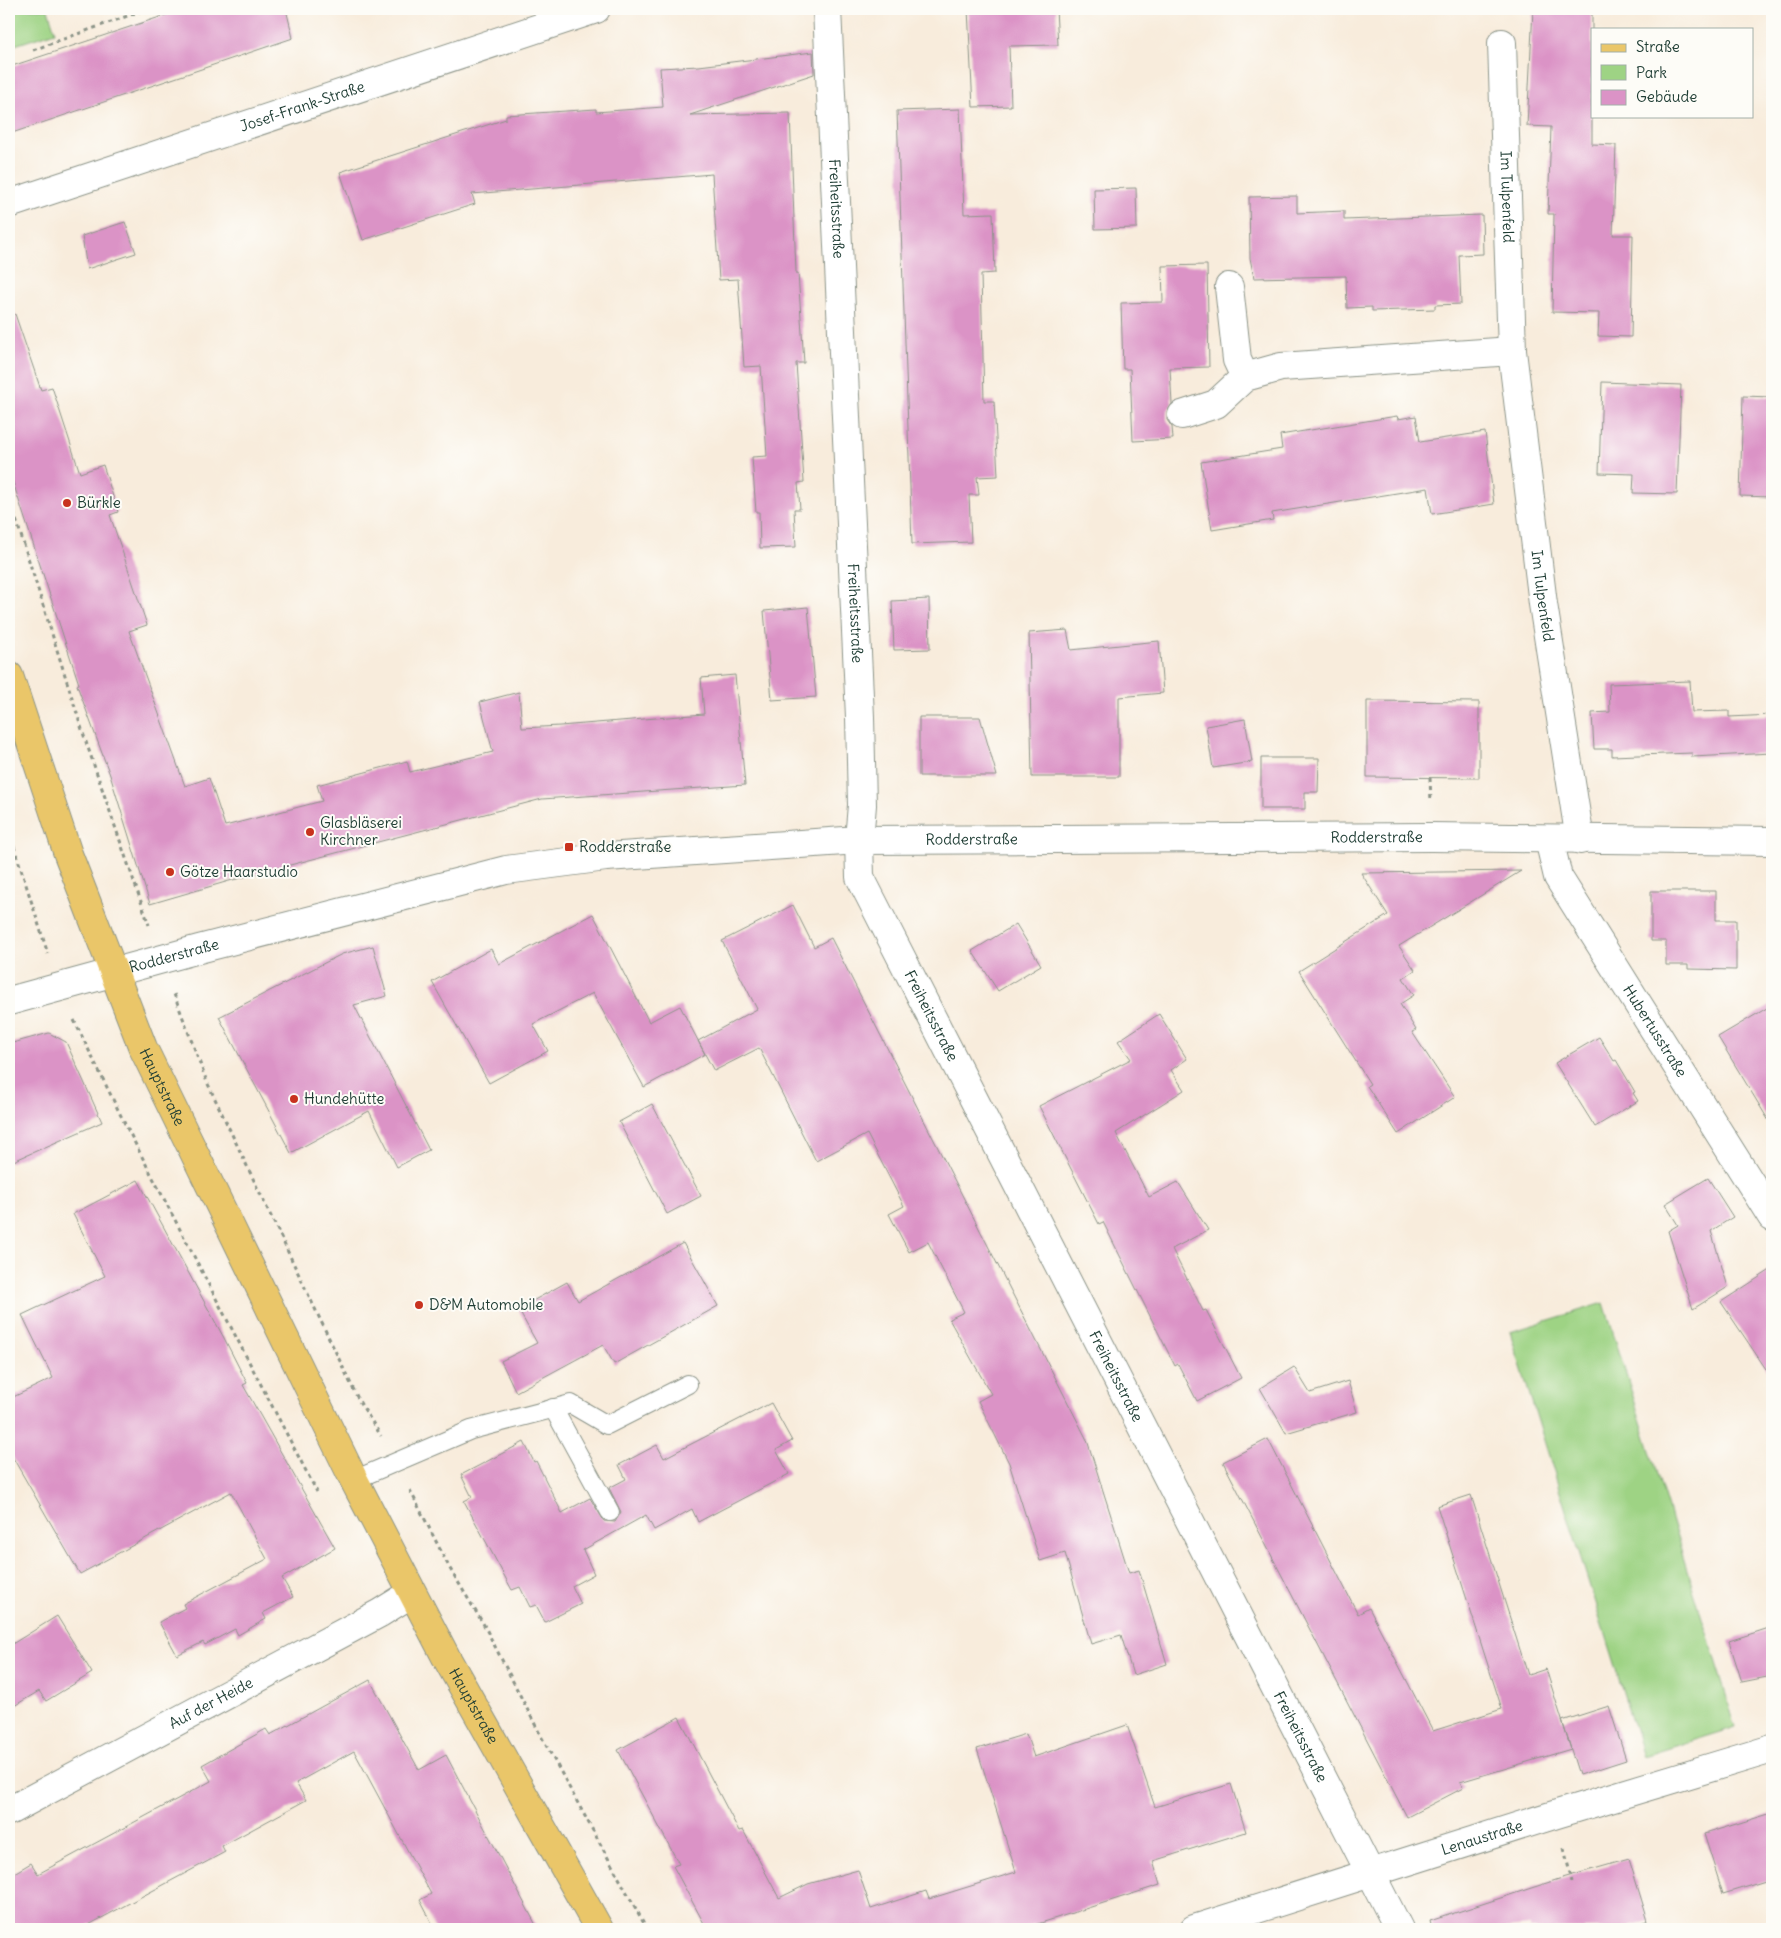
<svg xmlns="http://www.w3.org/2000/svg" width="1781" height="1938" font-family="Delius,sans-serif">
<rect width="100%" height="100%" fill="#fdfcf7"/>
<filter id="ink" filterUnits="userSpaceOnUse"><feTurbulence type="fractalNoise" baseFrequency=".02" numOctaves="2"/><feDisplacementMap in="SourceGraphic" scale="10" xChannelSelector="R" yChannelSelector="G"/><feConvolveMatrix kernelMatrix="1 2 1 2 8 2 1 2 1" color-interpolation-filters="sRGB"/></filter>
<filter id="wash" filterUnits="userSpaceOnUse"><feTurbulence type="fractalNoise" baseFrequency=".0096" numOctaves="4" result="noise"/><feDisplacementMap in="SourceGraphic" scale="20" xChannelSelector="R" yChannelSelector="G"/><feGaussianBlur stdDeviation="1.12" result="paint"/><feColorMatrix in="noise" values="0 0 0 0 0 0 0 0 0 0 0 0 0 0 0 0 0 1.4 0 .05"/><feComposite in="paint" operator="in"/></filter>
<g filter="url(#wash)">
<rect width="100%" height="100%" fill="#f8ecdc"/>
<!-- green -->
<g fill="#9ed384" stroke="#5e885c">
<path d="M 9,9 L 48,9 L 55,32 L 9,47 Z"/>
<path d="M 1604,1303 L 1736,1727 L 1643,1756 L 1510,1332 Z"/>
</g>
<g id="blocks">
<!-- building -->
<g fill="#db93c6">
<path d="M 184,9 L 286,9 L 293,38 L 9,134 L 9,67 Z"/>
<path d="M 968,9 L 1056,9 L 1058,45 L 1009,46 L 1011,106 L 973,107 Z"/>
<path d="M 1533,9 L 1592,9 L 1592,144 L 1616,145 L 1613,235 L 1633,235 L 1631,337 L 1598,336 L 1599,313 L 1552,312 L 1554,214 L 1548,214 L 1551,127 L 1527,126 Z"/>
<path d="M 813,52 L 814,74 L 690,115 L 790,113 L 796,273 L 798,273 L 804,363 L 796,363 L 804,482 L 798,483 L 800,509 L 794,509 L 796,547 L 760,548 L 759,512 L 756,512 L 752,457 L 767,456 L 761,366 L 744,367 L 738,279 L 719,280 L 712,174 L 472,194 L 475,204 L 363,240 L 340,172 L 506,119 L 506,115 L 596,109 L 596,112 L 663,107 L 660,68 L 699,66 Z"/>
<path d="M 960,109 L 964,214 L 993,213 L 995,273 L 981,274 L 984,401 L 994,401 L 998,476 L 977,477 L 979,495 L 969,495 L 971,542 L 912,544 L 897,111 Z"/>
<path d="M 1136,188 L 1137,228 L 1095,229 L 1094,189 Z"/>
<path d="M 1297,196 L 1297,213 L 1344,211 L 1344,220 L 1482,215 L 1483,254 L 1459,255 L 1461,304 L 1435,305 L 1435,309 L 1372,311 L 1372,307 L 1347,308 L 1346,276 L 1254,278 L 1250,258 L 1249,197 Z"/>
<path d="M 125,222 L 136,253 L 87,269 L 82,236 Z"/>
<path d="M 1207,265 L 1209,367 L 1170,368 L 1172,404 L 1167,412 L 1167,420 L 1172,427 L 1173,439 L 1133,441 L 1130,369 L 1123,369 L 1121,303 L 1163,302 L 1162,266 Z"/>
<path d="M 15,314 L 41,390 L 52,387 L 80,473 L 103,465 L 118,512 L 110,515 L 147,625 L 129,631 L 185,786 L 209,778 L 225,826 L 322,801 L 317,785 L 407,761 L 410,772 L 493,752 L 480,702 L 519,692 L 522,728 L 560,726 L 704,714 L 701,678 L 735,675 L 745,785 L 542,799 L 229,881 L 150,904 L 110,775 L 77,685 L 79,684 L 9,470 L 9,315 Z"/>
<path d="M 1602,382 L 1681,385 L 1677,494 L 1633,493 L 1634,474 L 1599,473 Z"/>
<path d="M 1743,396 L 1772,397 L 1772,497 L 1740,496 Z"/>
<path d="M 1397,416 L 1398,419 L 1416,416 L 1420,442 L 1485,432 L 1494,504 L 1432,514 L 1428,488 L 1272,513 L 1273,520 L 1212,530 L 1201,462 L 1282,449 L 1280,435 Z"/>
<path d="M 929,599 L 930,649 L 894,650 L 892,601 Z"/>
<path d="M 808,607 L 816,697 L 772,700 L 764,611 Z"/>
<path d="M 1067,630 L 1071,650 L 1159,641 L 1163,693 L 1119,697 L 1119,777 L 1032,777 L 1029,633 Z"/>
<path d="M 1690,681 L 1692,712 L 1729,711 L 1729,717 L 1772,715 L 1772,753 L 1692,757 L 1692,753 L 1612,756 L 1612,749 L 1594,749 L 1592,713 L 1610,712 L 1609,684 Z"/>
<path d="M 1367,701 L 1479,702 L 1479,778 L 1367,777 Z"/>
<path d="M 919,717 L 980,717 L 997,776 L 919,776 Z"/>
<path d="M 1245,719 L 1252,762 L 1213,768 L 1206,726 Z"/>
<path d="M 1261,758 L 1319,758 L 1318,792 L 1305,792 L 1305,809 L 1261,809 Z"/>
<path d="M 1521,871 L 1399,946 L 1415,970 L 1403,978 L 1414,995 L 1400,1004 L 1416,1030 L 1412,1032 L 1455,1097 L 1398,1134 L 1367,1086 L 1370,1084 L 1299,971 L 1388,915 L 1361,873 Z"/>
<path d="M 1651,891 L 1716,891 L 1716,920 L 1736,920 L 1736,970 L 1688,969 L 1688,965 L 1666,965 L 1666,941 L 1651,941 Z"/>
<path d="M 793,905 L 814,947 L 831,938 L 1087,1440 L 1129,1573 L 1139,1570 L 1167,1664 L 1133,1675 L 1121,1635 L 1091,1644 L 1065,1553 L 1040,1561 L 1009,1463 L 978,1401 L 991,1394 L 949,1319 L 964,1312 L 928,1242 L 909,1252 L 889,1214 L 904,1206 L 867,1134 L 816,1161 L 759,1048 L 714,1071 L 698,1041 L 757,1009 L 722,941 Z"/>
<path d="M 593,914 L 649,1022 L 680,1006 L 705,1054 L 644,1087 L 593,993 L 533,1024 L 548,1051 L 489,1083 L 432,982 L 491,949 L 499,964 Z"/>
<path d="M 1016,924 L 1041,965 L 998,991 L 972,951 Z"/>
<path d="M 373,946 L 387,996 L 354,1005 L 429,1150 L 397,1167 L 369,1111 L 291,1153 L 219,1017 L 342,954 Z"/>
<path d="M 1772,1005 L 1772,1126 L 1718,1037 Z"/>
<path d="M 1159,1014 L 1187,1059 L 1171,1070 L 1184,1090 L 1116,1133 L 1149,1197 L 1178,1182 L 1208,1230 L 1172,1249 L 1203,1311 L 1206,1310 L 1241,1378 L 1197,1401 L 1178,1364 L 1175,1366 L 1103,1222 L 1099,1224 L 1039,1106 L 1131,1059 L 1118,1041 Z"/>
<path d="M 49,1033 L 66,1042 L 102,1122 L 9,1163 L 9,1044 Z"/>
<path d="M 1599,1037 L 1614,1061 L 1616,1060 L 1635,1092 L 1633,1093 L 1638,1101 L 1595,1127 L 1555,1063 Z"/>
<path d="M 652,1104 L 701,1196 L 667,1214 L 619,1122 Z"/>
<path d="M 1708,1178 L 1733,1217 L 1711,1231 L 1728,1287 L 1693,1309 L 1668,1231 L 1678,1225 L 1665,1204 Z"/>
<path d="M 138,1180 L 224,1338 L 247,1383 L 243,1385 L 335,1548 L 282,1578 L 293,1597 L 263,1613 L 266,1619 L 238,1635 L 235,1629 L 205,1645 L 203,1642 L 177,1655 L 159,1622 L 185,1608 L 183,1604 L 267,1559 L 231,1492 L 80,1574 L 9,1451 L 9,1399 L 53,1378 L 22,1315 L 105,1276 L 73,1214 Z"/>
<path d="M 683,1243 L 718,1306 L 614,1364 L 603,1345 L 516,1392 L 501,1361 L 537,1343 L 518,1309 L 567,1282 L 578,1301 Z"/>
<path d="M 1772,1269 L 1772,1378 L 1721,1302 Z"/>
<path d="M 1294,1367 L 1310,1393 L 1348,1381 L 1357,1412 L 1286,1433 L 1260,1388 Z"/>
<path d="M 771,1403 L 792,1441 L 776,1450 L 789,1474 L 698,1522 L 692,1509 L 654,1530 L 646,1515 L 583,1550 L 594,1574 L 572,1586 L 581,1604 L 545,1622 L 536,1605 L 530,1607 L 520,1587 L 512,1590 L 464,1501 L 472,1497 L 461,1475 L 524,1442 L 534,1462 L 536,1461 L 562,1513 L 590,1498 L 604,1521 L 615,1522 L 621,1512 L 609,1488 L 626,1479 L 619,1465 L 657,1445 L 664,1458 Z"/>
<path d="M 1268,1439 L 1358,1614 L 1369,1608 L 1433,1731 L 1502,1709 L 1437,1506 L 1471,1495 L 1528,1675 L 1546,1669 L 1571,1749 L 1460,1782 L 1463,1788 L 1407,1817 L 1223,1462 Z"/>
<path d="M 57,1616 L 92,1673 L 46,1701 L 39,1691 L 9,1709 L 9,1646 Z"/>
<path d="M 1772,1627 L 1772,1676 L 1742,1682 L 1729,1641 Z"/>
<path d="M 370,1680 L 419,1770 L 446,1755 L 538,1929 L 435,1929 L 420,1900 L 431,1894 L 354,1751 L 296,1783 L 306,1800 L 222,1846 L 225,1852 L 81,1929 L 9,1929 L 9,1876 L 31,1863 L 38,1874 L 211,1781 L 202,1765 L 266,1729 L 270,1735 Z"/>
<path d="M 1609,1706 L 1626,1760 L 1579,1775 L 1562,1721 Z"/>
<path d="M 679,1717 L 739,1831 L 743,1830 L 779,1898 L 808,1884 L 858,1870 L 871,1909 L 926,1891 L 929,1899 L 1016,1872 L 977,1749 L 1026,1734 L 1034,1757 L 1127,1725 L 1155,1807 L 1231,1784 L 1246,1832 L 1153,1861 L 1160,1885 L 1022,1929 L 707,1929 L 673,1866 L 679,1864 L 618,1750 Z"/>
<path d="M 1772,1813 L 1772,1879 L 1723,1894 L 1704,1834 Z"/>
<path d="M 1629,1859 L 1648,1921 L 1619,1929 L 1530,1929 L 1529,1926 L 1495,1929 L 1432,1929 L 1430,1921 L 1559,1879 Z"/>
</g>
</g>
</g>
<g filter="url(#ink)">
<use href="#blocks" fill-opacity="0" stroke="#8c9488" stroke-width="1"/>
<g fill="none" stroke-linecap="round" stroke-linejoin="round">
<defs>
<g id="service">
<path d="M 553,1408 L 610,1512"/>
<path d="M 354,1480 L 471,1430 L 571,1404 L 607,1425 L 688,1384"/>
</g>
<g id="minor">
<path id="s1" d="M 827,9 L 860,717 L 862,805 L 859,840 L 860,877 L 1399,1929"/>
<path id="s2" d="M 1502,43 L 1512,351"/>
<path id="s3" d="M 9,204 L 596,9"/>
<path d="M 1229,287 L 1237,360 L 1245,377"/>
<path id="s4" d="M 1182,415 L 1216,404 L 1245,377 L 1281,367 L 1512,351 L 1543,604 L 1580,840"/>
<path id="s5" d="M 1549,839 L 1558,877 L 1772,1217"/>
<path id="s6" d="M 9,1001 L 199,949 L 506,870 L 606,857 L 859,840 L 1431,837 L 1772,841"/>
<path id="s7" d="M 9,1811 L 380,1613 L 412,1593"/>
<path id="s8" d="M 1194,1929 L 1557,1814 L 1772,1749"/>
</g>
<g id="primary">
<path id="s9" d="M 9,676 L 68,854 L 143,1048 L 354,1480 L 446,1657 L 599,1929"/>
</g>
</defs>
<!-- service casing -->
<use href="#service" stroke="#8c9488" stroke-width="20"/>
<!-- minor casing -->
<use href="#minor" stroke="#8c9488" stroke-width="30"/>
<!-- primary casing -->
<use href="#primary" stroke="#8c9488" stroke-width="30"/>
<!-- path -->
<g stroke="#8c9488" stroke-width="3" stroke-dasharray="4 4" stroke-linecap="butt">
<path d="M 33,50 L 147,9"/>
<path d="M 9,497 L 85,739 L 149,925"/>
<path d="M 1430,778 L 1431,802"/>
<path d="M 9,831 L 48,954"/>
<path d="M 174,994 L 207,1082 L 359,1401 L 381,1436"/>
<path d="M 74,1020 L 126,1126 L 317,1492"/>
<path d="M 410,1490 L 449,1567 L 484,1625 L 541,1736 L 647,1929"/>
<path d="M 1564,1848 L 1572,1882"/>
</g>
<!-- service -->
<use href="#service" stroke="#fff" stroke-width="18"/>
<!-- minor -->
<use href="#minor" stroke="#fff" stroke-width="28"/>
<!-- primary -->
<use href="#primary" stroke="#eac669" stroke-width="28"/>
</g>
</g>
<!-- markers -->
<g fill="#c8321e" stroke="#fdfcf7" stroke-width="2">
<circle cx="67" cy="503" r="5"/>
<circle cx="310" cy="832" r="5"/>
<rect x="564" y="842" width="10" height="10" rx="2.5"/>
<circle cx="170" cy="872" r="5"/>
<circle cx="294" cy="1099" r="5"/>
<circle cx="419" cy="1305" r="5"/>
</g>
<g text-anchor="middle" stroke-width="4" stroke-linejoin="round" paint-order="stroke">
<!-- street labels -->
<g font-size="15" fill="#1f3d34" stroke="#fdfcf7">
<text dy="5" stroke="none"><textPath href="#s3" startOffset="309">Josef-Frank-Straße</textPath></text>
<text dy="5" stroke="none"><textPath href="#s2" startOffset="154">Im Tulpenfeld</textPath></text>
<text dy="5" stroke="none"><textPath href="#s1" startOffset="200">Freiheitsstraße</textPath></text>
<text dy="5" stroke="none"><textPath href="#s4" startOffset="591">Im Tulpenfeld</textPath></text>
<text dy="5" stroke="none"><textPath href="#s1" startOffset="605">Freiheitsstraße</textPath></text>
<text dy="5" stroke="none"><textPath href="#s6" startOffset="1386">Rodderstraße</textPath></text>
<text dy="5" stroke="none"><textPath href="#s6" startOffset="981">Rodderstraße</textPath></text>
<text dy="5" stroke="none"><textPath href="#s6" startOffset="171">Rodderstraße</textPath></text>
<text dy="5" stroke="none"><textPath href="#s1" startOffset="1025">Freiheitsstraße</textPath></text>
<text dy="5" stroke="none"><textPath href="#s5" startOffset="221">Hubertusstraße</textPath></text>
<text dy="5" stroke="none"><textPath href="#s9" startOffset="439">Hauptstraße</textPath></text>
<text dy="5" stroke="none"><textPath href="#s1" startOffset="1430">Freiheitsstraße</textPath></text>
<text dy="5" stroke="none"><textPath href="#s7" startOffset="229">Auf der Heide</textPath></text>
<text dy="5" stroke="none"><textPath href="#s9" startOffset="1132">Hauptstraße</textPath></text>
<text dy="5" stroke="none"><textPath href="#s1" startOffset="1835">Freiheitsstraße</textPath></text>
<text dy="5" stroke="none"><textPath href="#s8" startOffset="302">Lenaustraße</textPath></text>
</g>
<!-- poi labels -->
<g font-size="15" fill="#1f3d34" stroke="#fdfcf7" text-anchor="start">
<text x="77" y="508">Bürkle</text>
<text x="320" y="828">Glasbläserei<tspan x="320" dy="17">Kirchner</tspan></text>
<text x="579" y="852">Rodderstraße</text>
<text x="180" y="877">Götze Haarstudio</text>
<text x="304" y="1104">Hundehütte</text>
<text x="429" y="1310">D&amp;M Automobile</text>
</g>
</g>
<!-- margin -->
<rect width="1781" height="1938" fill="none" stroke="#fdfcf7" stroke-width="30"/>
<!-- legend -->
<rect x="1591" y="28" width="162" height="90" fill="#fdfcf7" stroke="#a4b0a9"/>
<rect x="1601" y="44" width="25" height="8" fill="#eac669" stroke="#a4b0a9"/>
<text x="1636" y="52" font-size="15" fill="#1f3d34">Straße</text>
<rect x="1601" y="65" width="25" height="15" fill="#9ed384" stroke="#a4b0a9"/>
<text x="1636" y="78" font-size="15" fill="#1f3d34">Park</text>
<rect x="1601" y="90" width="25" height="15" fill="#db93c6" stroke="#a4b0a9"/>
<text x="1636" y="102" font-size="15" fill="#1f3d34">Gebäude</text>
</svg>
